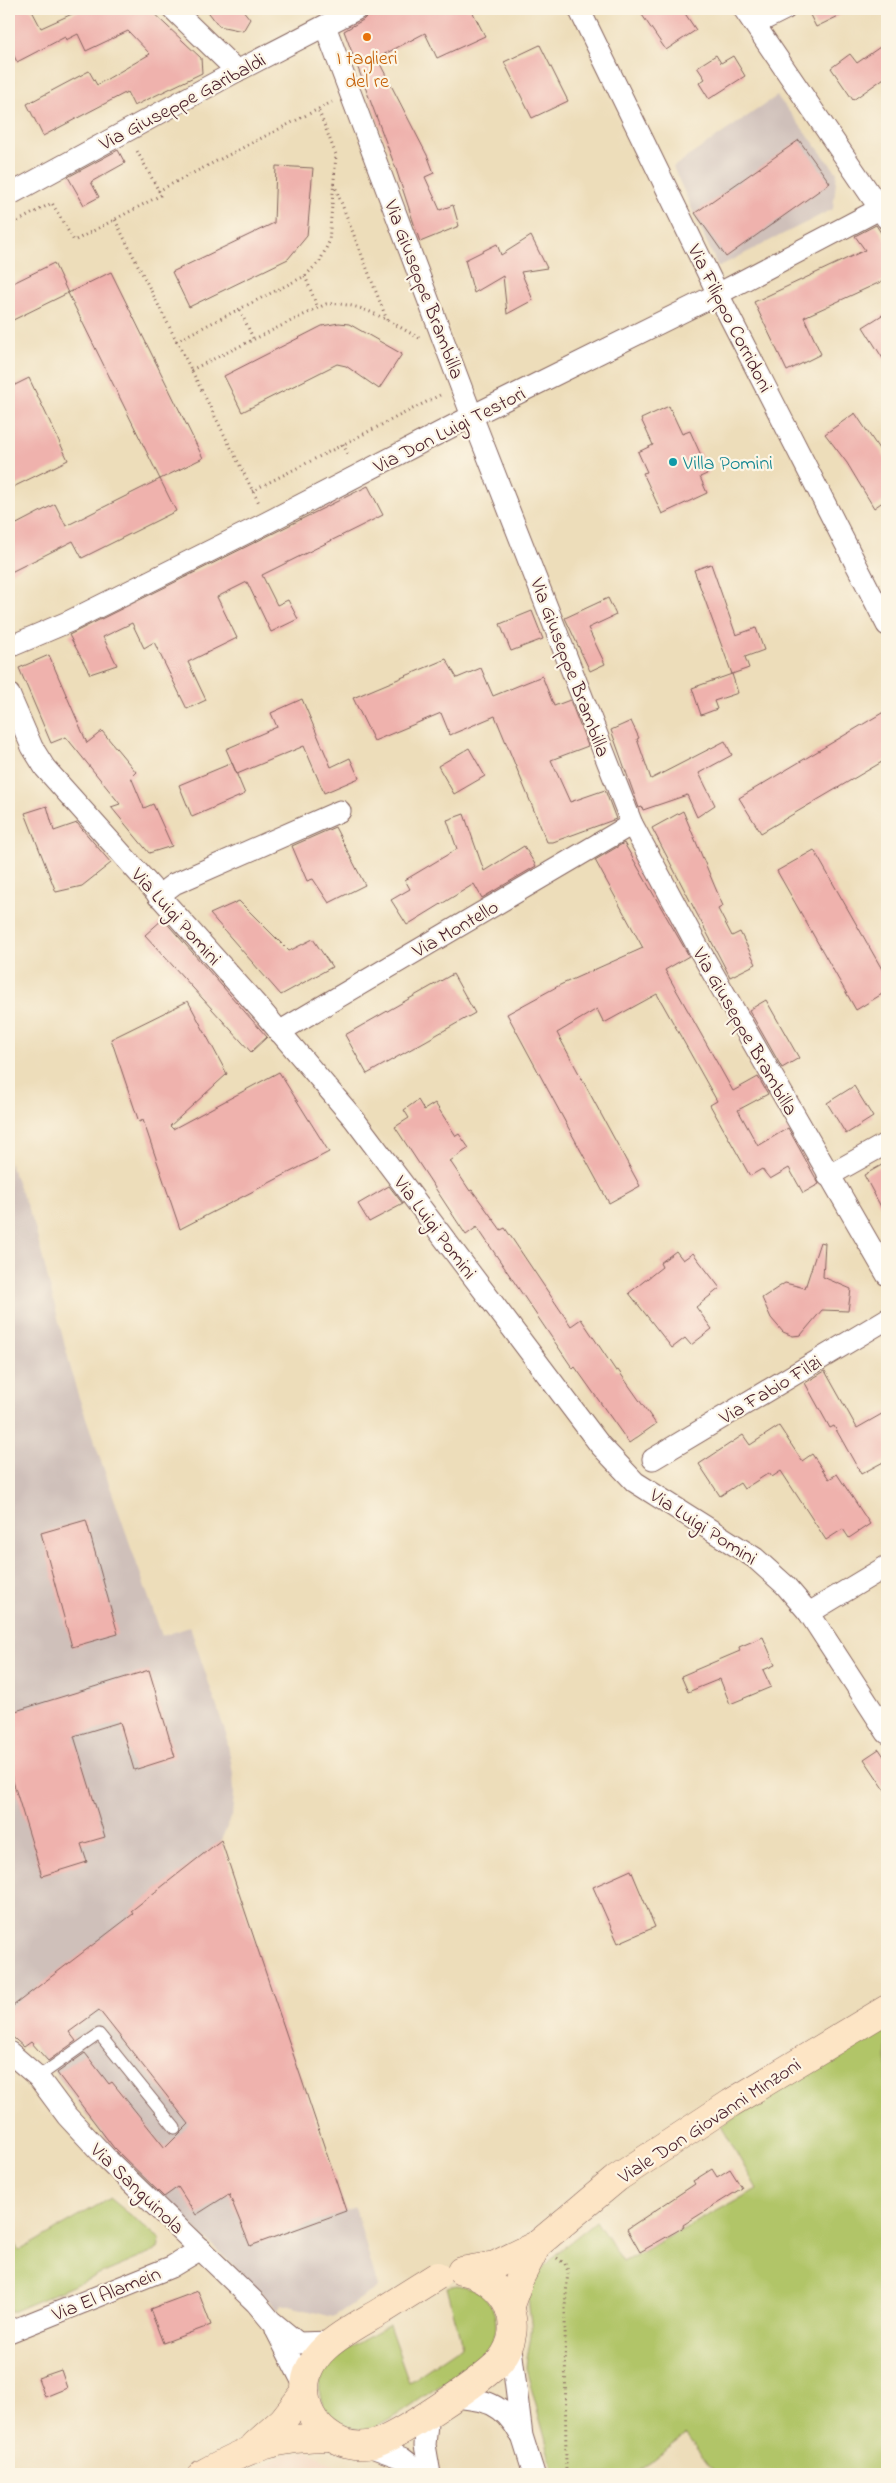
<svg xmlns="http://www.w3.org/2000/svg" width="896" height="2483" font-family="'Indie Flower',sans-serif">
<rect width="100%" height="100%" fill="#fcf5e5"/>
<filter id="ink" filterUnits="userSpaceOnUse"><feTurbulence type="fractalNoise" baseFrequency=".02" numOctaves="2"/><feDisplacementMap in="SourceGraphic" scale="10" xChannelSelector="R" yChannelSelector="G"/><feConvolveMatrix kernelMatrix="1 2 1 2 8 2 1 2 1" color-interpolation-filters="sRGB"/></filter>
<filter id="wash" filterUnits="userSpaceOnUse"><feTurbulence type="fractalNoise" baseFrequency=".0096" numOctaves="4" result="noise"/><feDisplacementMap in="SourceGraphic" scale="20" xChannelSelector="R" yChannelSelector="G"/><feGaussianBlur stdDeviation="1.12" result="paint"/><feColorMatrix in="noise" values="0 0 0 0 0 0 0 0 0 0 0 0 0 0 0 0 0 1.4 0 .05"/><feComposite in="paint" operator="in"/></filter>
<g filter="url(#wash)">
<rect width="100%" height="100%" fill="#edddba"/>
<!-- built -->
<g fill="#f3d4be">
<path d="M 887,2279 L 887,2319 L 880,2307 Z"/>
<path d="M 308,2451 L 338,2467 L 358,2469 L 380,2468 L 398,2474 L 247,2474 L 287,2453 Z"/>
</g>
<!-- industrial -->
<g fill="#cfc0ba">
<path d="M 777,96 L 837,173 L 833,209 L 718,267 L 673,167 Z"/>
<path d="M 9,1162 L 34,1224 L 76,1389 L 162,1636 L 190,1627 L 226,1734 L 233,1773 L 234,1795 L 232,1816 L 221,1840 L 346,2211 L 355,2208 L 378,2287 L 333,2317 L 282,2304 L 278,2309 L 117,2153 L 31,2042 L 24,2047 L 9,2034 Z"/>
</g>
<!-- green -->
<g fill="#b1c568" stroke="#7e724a">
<path d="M 887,2025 L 887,2279 L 880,2307 L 887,2319 L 887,2474 L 716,2474 L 686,2435 L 635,2474 L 555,2474 L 526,2369 C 526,2356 530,2346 531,2334 C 533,2321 527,2309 529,2295 C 535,2264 573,2241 596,2221 L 623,2262 L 757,2189 L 721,2126 L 801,2075 Z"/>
<path d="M 110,2198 L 160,2239 L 158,2250 L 9,2313 L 9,2234 L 19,2251 Z"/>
<path d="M 457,2285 C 473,2287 483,2292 491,2306 C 499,2320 497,2338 488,2350 C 476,2366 454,2376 438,2387 C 418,2400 398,2416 376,2427 C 341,2440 302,2400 328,2366 C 341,2350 372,2336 389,2325 L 409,2382 L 462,2346 L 447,2287 Z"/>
</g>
<g id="blocks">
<!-- building -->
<g fill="#efb2ad">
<path d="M 19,9 L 31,9 L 41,28 L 83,9 L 149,9 L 201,58 L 202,73 L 134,106 L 127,92 L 43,136 L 27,104 L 89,71 L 97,85 L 150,54 L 128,31 L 86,51 L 78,34 L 66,40 L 65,37 L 17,62 L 9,46 L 9,14 Z"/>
<path d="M 206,9 L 242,9 L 250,19 L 243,31 L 219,26 Z"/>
<path d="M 369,9 L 471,9 L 485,36 L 437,58 L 425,33 L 377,58 L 428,157 L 434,173 L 425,177 L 440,210 L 453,205 L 459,226 L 420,242 L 396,169 L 344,31 L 363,20 L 368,15 Z"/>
<path d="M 638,9 L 682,9 L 696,30 L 666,50 Z"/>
<path d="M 807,9 L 853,9 L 816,27 Z"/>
<path d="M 540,45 L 568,101 L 532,118 L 504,62 Z"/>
<path d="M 880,47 L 887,57 L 887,76 L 853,100 L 831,68 L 850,54 L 857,63 Z"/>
<path d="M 716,55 L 721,63 L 733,56 L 745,76 L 709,99 L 699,83 L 705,79 L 697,67 Z"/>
<path d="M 799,140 L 830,183 L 726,257 L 695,213 Z"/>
<path d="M 118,150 L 125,163 L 91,182 L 99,197 L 84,205 L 68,177 Z"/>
<path d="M 276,166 L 313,168 L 307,236 L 288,259 L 189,307 L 172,272 L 274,223 Z"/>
<path d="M 876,225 L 887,242 L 887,279 L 804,317 L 821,354 L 787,371 L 754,302 L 865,250 L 855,236 Z"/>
<path d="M 531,236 L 547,268 L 521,272 L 533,300 L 507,314 L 503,276 L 474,293 L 465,260 L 497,244 L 501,255 Z"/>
<path d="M 54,263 L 68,293 L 9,322 L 9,285 Z"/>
<path d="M 111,272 L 203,458 L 160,479 L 68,293 Z"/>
<path d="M 887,312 L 887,365 L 863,327 Z"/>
<path d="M 339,323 L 349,324 L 402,354 L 379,389 L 346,366 L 337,364 L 242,412 L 224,376 L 322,326 Z"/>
<path d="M 29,378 L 68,460 L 9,489 L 9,388 Z"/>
<path d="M 669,406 L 682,434 L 690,431 L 709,473 L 700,477 L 707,493 L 662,514 L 643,473 L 647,472 L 638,452 L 653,445 L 641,419 Z"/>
<path d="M 855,413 L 887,461 L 887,499 L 874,508 L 847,463 L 825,434 Z"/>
<path d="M 160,479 L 176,511 L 82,558 L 73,541 L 9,573 L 9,528 L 55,504 L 66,526 Z"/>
<path d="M 368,486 L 383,515 L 262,575 L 277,605 L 288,600 L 298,619 L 271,632 L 247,582 L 217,597 L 237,638 L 188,662 L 206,700 L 187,709 L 154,642 L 144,648 L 132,623 L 103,637 L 117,665 L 90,674 L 69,635 Z"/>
<path d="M 711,564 L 736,635 L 756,628 L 764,650 L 745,657 L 749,668 L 732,674 L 694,570 Z"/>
<path d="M 608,598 L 616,615 L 588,628 L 605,664 L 590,671 L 565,618 Z"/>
<path d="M 532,611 L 543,639 L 511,651 L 500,624 Z"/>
<path d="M 49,655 L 87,743 L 102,731 L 136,772 L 131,777 L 144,808 L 153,804 L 172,846 L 149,853 L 111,807 L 120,804 L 66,737 L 51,743 L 19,668 Z"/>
<path d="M 446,659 L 457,678 L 481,668 L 493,696 L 542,676 L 554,706 L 570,700 L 588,746 L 551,760 L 570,802 L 605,790 L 616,819 L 553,842 L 547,842 L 495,716 L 450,735 L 441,713 L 374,741 L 353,698 Z"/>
<path d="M 732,674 L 738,693 L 714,701 L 717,709 L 701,715 L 692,688 Z"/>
<path d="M 302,699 L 331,767 L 350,758 L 359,778 L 324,793 L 304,746 L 237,774 L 226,749 L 277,727 L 271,713 Z"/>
<path d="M 887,710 L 887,759 L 761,833 L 739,798 Z"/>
<path d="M 631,721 L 639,738 L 637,739 L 651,779 L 725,741 L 732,755 L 699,773 L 715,805 L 697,817 L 687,795 L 643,810 L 642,807 L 639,808 L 611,730 Z"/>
<path d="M 469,748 L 485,776 L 454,794 L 438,766 Z"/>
<path d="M 232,763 L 245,794 L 192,817 L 179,785 Z"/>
<path d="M 47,806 L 54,831 L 77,823 L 111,863 L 82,886 L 56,892 L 25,813 Z"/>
<path d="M 683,811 L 723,906 L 718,909 L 732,936 L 740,932 L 756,964 L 730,977 L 652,828 Z"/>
<path d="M 464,814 L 484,871 L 524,846 L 536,866 L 482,898 L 474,884 L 407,925 L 391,900 L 410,889 L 405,880 L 457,849 L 447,820 Z"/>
<path d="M 335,827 L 365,885 L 329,903 L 313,879 L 307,881 L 292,846 Z"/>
<path d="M 624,843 L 689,956 L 665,970 L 733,1091 L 758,1077 L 768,1094 L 738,1110 L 758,1146 L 788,1128 L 819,1184 L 803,1193 L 789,1168 L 770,1179 L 762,1169 L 750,1176 L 710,1105 L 717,1101 L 657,994 L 604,1023 L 597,1009 L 557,1033 L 640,1186 L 609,1203 L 507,1014 L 560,985 L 643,948 L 595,860 Z"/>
<path d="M 814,850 L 887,978 L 887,991 L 856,1010 L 777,871 Z"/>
<path d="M 239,901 L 289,951 L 313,939 L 332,967 L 281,995 L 210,914 Z"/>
<path d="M 163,919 L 267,1037 L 251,1052 L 145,935 Z"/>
<path d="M 453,974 L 475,1013 L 367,1074 L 345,1035 Z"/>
<path d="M 766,1000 L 799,1058 L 782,1068 L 749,1010 Z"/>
<path d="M 188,1001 L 227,1074 L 170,1126 L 173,1129 L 279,1072 L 329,1152 L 180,1229 L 143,1120 L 139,1122 L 111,1039 Z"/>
<path d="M 854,1086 L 873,1117 L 846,1134 L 827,1103 Z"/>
<path d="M 418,1100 L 424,1110 L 435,1103 L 456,1136 L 459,1134 L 469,1148 L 450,1161 L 470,1191 L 472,1190 L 501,1230 L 505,1228 L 571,1326 L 581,1319 L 616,1371 L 618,1370 L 656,1424 L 629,1443 L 575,1367 L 573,1369 L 477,1227 L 466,1235 L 395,1127 L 409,1118 L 404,1110 Z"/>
<path d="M 887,1162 L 887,1218 L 864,1175 Z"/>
<path d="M 389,1186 L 403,1204 L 369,1222 L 358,1204 Z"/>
<path d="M 820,1242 L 825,1243 L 823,1277 L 851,1289 L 848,1311 L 822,1310 L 801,1335 L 793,1336 L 783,1332 L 771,1318 L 762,1298 L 785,1283 L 805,1288 Z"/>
<path d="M 676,1251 L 683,1260 L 693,1253 L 720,1288 L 696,1307 L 712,1329 L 691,1345 L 685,1338 L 672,1348 L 629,1293 L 662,1267 L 660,1263 Z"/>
<path d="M 825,1371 L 857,1428 L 887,1411 L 887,1460 L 861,1474 L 834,1426 L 830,1428 L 805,1383 Z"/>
<path d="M 779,1426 L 802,1461 L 812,1454 L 829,1479 L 837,1474 L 870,1524 L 849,1538 L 843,1529 L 826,1540 L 781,1471 L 772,1477 L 769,1473 L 744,1489 L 740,1483 L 720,1496 L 699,1464 L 743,1435 L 750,1445 Z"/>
<path d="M 86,1520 L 118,1634 L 72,1647 L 41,1533 Z"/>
<path d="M 763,1637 L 775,1665 L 763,1670 L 771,1687 L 730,1704 L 720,1679 L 688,1692 L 681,1676 L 740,1651 L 739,1647 Z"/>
<path d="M 149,1670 L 175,1757 L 134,1770 L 120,1722 L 74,1736 L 105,1837 L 81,1844 L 87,1862 L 42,1876 L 9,1768 L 9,1713 Z"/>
<path d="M 879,1749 L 887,1761 L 887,1793 L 864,1759 Z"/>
<path d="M 221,1840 L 346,2211 L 250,2246 L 229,2194 L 196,2215 L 178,2187 L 164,2197 L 114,2148 L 57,2073 L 85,2053 L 109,2084 L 112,2082 L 165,2148 L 189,2124 L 99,2010 L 69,2032 L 76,2041 L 48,2061 L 31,2042 L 24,2047 L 9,2034 L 9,2009 L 133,1914 L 131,1911 Z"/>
<path d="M 631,1870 L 655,1927 L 618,1943 L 593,1887 Z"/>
<path d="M 712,2169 L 717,2177 L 730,2169 L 742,2188 L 683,2225 L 684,2227 L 640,2252 L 627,2229 L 695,2184 L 693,2181 Z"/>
<path d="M 198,2291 L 211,2325 L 163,2343 L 150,2309 Z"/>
<path d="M 61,2370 L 67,2388 L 45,2397 L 38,2378 Z"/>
</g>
</g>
</g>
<g filter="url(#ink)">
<use href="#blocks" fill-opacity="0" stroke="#83625d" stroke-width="1"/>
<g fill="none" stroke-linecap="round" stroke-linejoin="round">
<defs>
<path id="lane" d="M 38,2077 L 99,2034 L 175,2128"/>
<g id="street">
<path d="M 173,9 L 237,71"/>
<path d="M 579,9 L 718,294 L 887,625"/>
<path d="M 744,9 L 887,219"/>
<path d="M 755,24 L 785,9"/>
<path d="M 325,26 L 472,416 L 632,824 L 700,951 L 887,1275"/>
<path d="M 9,195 L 237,71 L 357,9"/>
<path d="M 9,647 L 70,621 L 268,522 L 472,416 L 718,294 L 887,205"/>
<path d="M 9,694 L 32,747 L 45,768 L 262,1011 L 354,1119 L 600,1445 L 635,1482 L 755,1558 L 785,1585 L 809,1613 L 887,1733"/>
<path d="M 158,896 L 174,884 L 340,811"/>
<path d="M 279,1032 L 632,824"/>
<path d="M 828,1176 L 887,1143"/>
<path d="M 653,1459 L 887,1319"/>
<path d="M 809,1613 L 887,1566"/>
<path d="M 9,2052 L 38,2077 L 67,2116 L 108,2160 L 256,2303 L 271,2321 L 298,2343 L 332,2342"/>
<path d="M 276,2330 L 305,2387"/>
<path d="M 9,2332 L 171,2267 L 201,2249"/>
<path d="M 510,2340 L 522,2436 L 534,2474"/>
<path d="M 451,2397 C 485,2399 503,2403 520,2434"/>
<path d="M 428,2413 L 425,2445 L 430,2474"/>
<path d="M 366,2445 L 402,2458 L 423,2474"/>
</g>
<g id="secondary">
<path d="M 461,2271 L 495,2265 L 538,2244"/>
<path d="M 509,2308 L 520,2278 L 538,2244 L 617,2178 L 731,2103 L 887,2009"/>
<path d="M 383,2310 C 354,2328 304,2349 305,2390 C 306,2425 339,2452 373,2444 C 395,2439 484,2379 500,2361 C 529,2325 505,2279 463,2271"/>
<path d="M 255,2445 L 283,2420 L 305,2392"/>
<path d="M 202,2474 C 249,2448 276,2437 331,2437"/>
</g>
</defs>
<!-- lane casing -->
<use href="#lane" stroke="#83625d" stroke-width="13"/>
<!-- street casing -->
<use href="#street" stroke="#83625d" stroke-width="23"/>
<!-- secondary casing -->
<use href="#secondary" stroke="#83625d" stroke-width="29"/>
<!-- path -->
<g stroke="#83625d" stroke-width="3" stroke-dasharray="1 4" stroke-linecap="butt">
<path d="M 334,184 L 387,320"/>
<path d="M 158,191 L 332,102"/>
<path d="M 115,220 L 260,505"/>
<path d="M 9,226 L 52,203 L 74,241 L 161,195 L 136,149"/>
<path d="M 305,276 L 317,306"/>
<path d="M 240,310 L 253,338"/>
<path d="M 176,341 L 295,281 L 305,276 L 320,261 L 329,242 L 336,155 L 318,109"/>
<path d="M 191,370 L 326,304 C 362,301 391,323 421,339"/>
<path d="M 343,444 L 349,457"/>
<path d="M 252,491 L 440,395"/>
<path d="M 557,2258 L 565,2264 L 568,2271 L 565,2307 L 566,2474"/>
</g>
<!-- lane -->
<use href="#lane" stroke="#fff" stroke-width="11"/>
<!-- street -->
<use href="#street" stroke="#fff" stroke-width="21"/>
<!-- secondary -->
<use href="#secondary" stroke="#fde5c5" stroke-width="28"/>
<defs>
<path id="secondary-bridge" d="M 383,2310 L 437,2276"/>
</defs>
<!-- secondary-bridge casing -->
<use href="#secondary-bridge" stroke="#83625d" stroke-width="29" stroke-linecap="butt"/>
<!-- secondary-bridge -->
<use href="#secondary-bridge" stroke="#fde5c5" stroke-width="28"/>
</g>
</g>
<!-- markers -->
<circle fill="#e8710a" stroke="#fcf5e5" stroke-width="2" cx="367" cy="37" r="5"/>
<circle fill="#0f9aa8" stroke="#fcf5e5" stroke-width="2" cx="673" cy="462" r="5"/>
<g text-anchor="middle" stroke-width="4.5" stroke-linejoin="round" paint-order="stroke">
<!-- food labels -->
<g font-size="20" fill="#c56008" stroke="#fcf5e5">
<text x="367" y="64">I taglieri<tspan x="367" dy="23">del re</tspan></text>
</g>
<!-- street labels -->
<g font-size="20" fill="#4a1f2b" stroke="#fcf5e5">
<text transform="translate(182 101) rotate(-28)" y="7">Via Giuseppe Garibaldi</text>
<text transform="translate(425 289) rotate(69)" y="7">Via Giuseppe Brambilla</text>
<text transform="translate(731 318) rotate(63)" y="7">Via Filippo Corridoni</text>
<text transform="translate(449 429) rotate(-27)" y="7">Via Don Luigi Testori</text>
<text transform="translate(571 667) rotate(69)" y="7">Via Giuseppe Brambilla</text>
<text transform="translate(177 916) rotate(48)" y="7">Via Luigi Pomini</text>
<text transform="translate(455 928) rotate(-30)" y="7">Via Montello</text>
<text transform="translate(746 1031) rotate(60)" y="7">Via Giuseppe Brambilla</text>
<text transform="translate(436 1227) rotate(53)" y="7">Via Luigi Pomini</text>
<text transform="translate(770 1389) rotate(-31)" y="7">Via Fabio Filzi</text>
<text transform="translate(704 1526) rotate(33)" y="7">Via Luigi Pomini</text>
<text transform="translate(709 2120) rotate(-33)" y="7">Viale Don Giovanni Minzoni</text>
<text transform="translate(138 2188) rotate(44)" y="7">Via Sanguinola</text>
<text transform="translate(106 2293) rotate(-22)" y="7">Via El Alamein</text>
</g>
<!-- culture labels -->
<g font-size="20" fill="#0d838f" stroke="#fcf5e5" text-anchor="start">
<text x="683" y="469">Villa Pomini</text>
</g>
</g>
<!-- margin -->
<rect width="896" height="2483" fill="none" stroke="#fcf5e5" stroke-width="30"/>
</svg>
